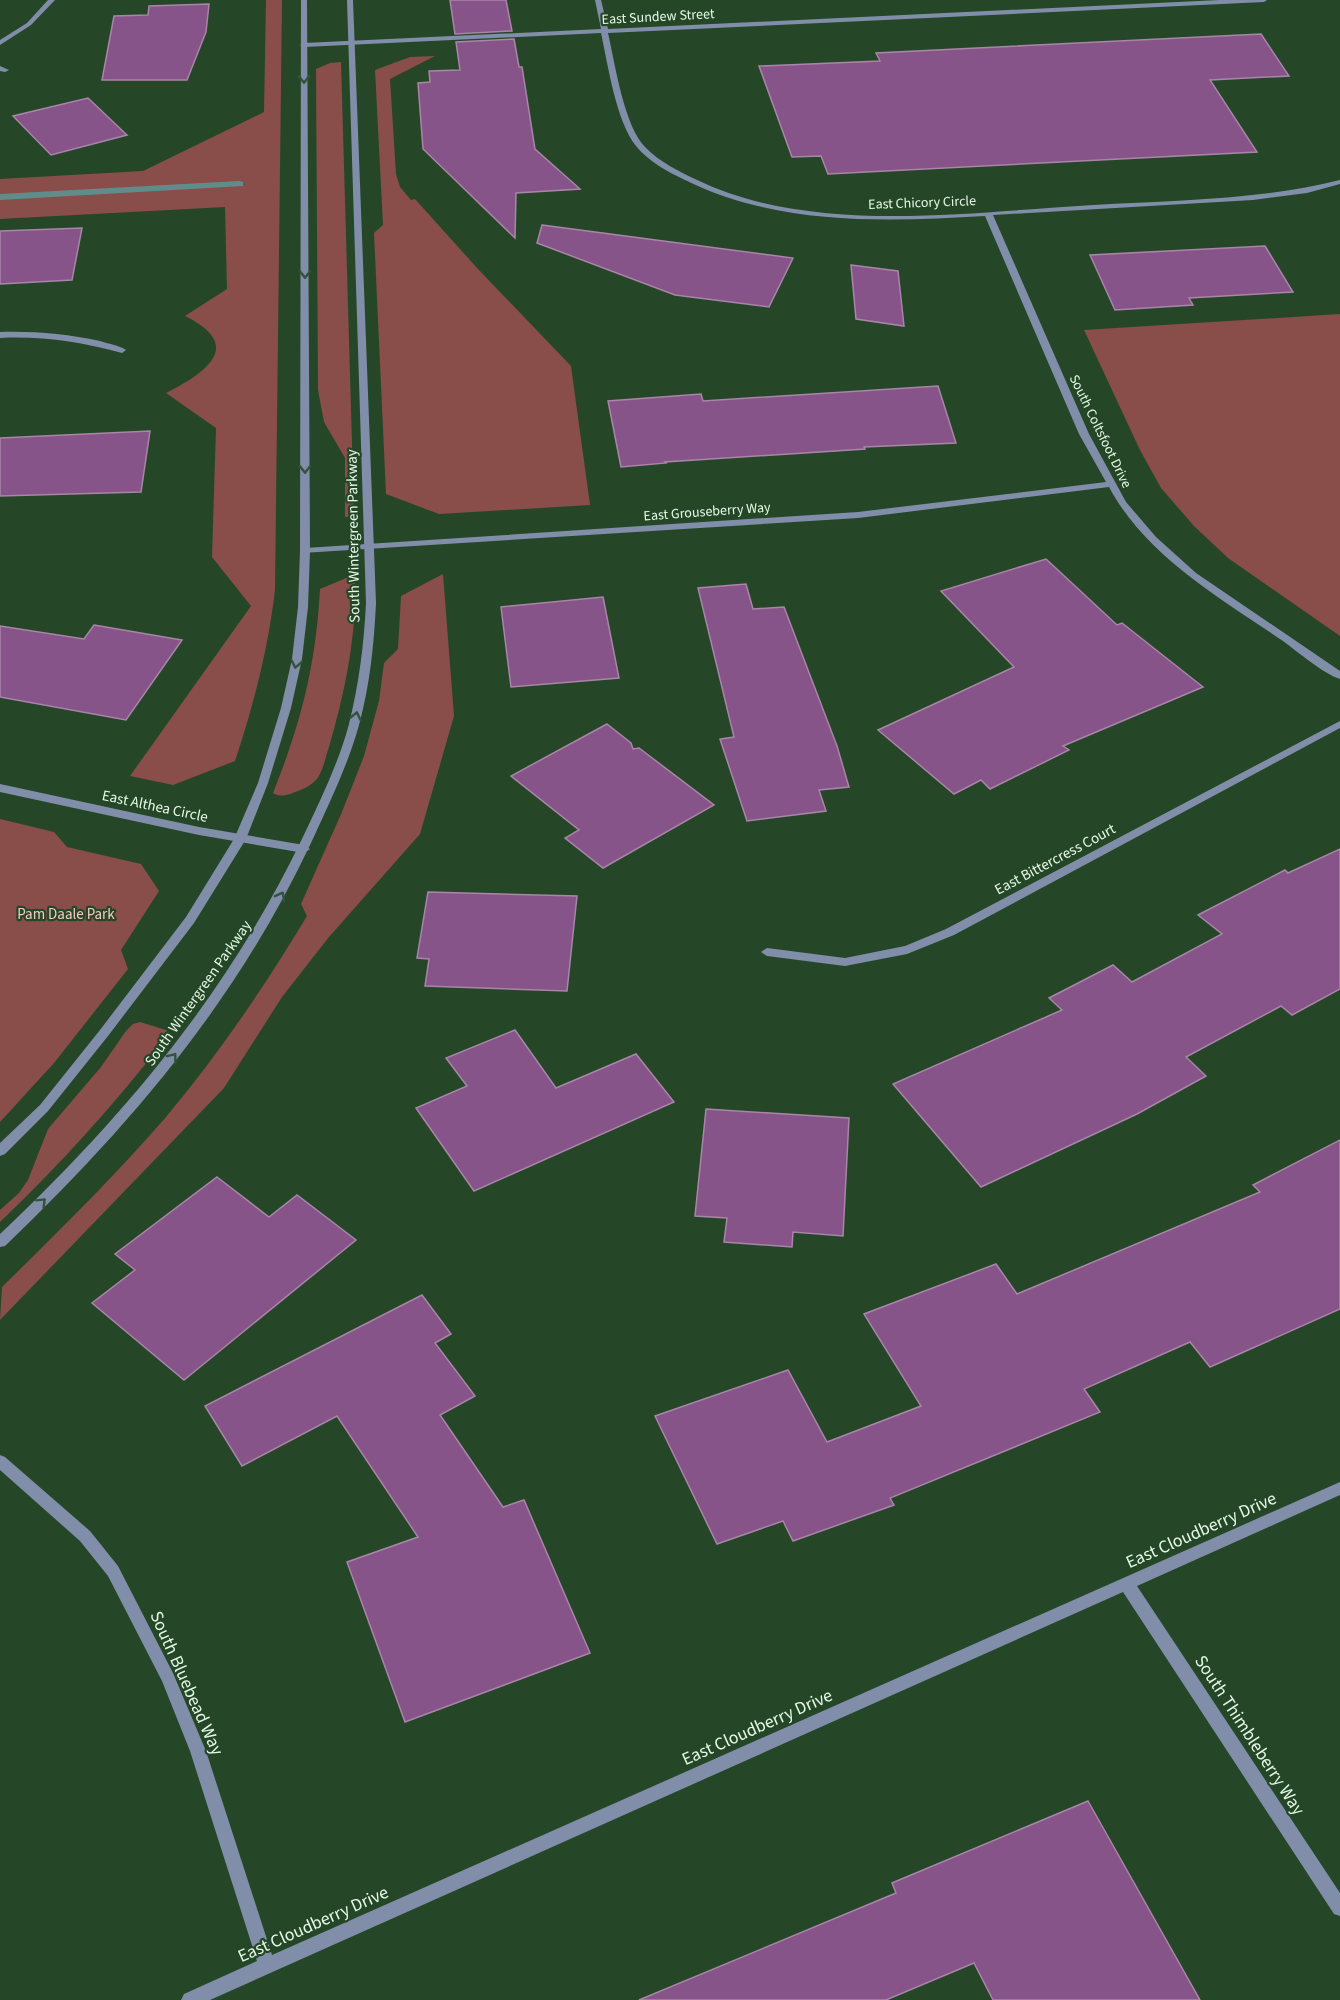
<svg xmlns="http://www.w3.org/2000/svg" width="1340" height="2000" font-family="'Source Sans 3',sans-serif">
<rect width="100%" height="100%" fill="#254728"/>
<!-- green -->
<g fill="#894e49">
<path d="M 266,0 L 282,0 L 275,590 C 268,649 254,704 235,761 L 173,785 L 130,776 L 251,606 L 212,557 L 216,428 L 166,393 C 205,373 246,346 185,316 L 227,289 L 225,207 L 0,219 L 0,179 L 143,171 L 264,112 Z"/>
<path d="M 435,56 L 390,79 L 396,174 L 400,187 L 411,200 L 415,199 L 478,269 L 571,366 L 590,505 L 439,514 L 386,494 L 374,233 L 383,225 L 375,70 L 410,57 Z"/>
<path d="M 341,62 L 354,514 L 353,517 L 345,517 L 345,458 L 324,422 L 318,390 L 316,69 L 330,63 Z"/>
<path d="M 1340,314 L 1340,636 L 1228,558 L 1194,526 L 1161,488 L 1140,450 L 1084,330 Z"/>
<path d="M 443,574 L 454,716 L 420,834 L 329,937 L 282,997 L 224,1088 L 0,1320 L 2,1287 C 58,1232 114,1177 166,1117 C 219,1054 264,987 307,916 L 301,904 L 342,812 L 364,756 L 379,701 L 384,663 L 398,649 L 401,596 Z"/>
<path d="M 351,576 L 355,578 C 357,635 345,692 329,747 C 325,758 323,773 315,781 C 310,786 301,790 295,792 C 287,796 280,797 273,793 C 301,723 316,665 320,589 Z"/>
<path d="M 0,819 L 54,832 L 67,847 L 141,864 L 159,891 L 121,950 L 128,969 L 54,1063 L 0,1122 Z"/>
<path d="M 140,1022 L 166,1030 L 169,1035 C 115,1103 63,1162 0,1222 L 0,1210 L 19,1193 L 28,1180 L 48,1129 L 101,1067 L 126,1031 L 133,1024 Z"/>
</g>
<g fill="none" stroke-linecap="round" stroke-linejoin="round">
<!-- stream -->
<path fill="#608d8c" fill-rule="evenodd" d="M 239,181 L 243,182 L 243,186 L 0,200 L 0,194 Z"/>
</g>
<!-- building -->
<g fill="#865488" stroke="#a985a9" stroke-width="1.5">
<path d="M 450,0 L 506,0 L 512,31 L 455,34 Z"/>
<path d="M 209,4 L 206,32 L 187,80 L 102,80 L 114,16 L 148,15 L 149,6 Z"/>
<path d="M 1261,34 L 1289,76 L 1210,80 L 1257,152 L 828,174 L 821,156 L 792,157 L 759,66 L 880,61 L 876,53 Z"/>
<path d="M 514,39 L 519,67 L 522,67 L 535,149 L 580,189 L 516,193 L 515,238 L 423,149 L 418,83 L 430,82 L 429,71 L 460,70 L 456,42 Z"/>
<path d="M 88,98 L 127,135 L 51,155 L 13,116 Z"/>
<path d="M 542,225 L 793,258 L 769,307 L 675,295 L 537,243 Z"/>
<path d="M 82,228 L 72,280 L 0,284 L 0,231 Z"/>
<path d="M 1265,246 L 1293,292 L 1189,298 L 1193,305 L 1115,310 L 1090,255 Z"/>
<path d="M 851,265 L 898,271 L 904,326 L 856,319 Z"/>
<path d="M 938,386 L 956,443 L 864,447 L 865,449 L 665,462 L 666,463 L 621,467 L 608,401 L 701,394 L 703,401 Z"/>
<path d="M 150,431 L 141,492 L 0,496 L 0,438 Z"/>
<path d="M 1046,559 L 1117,625 L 1122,623 L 1203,687 L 1063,746 L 1069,750 L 990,789 L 981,780 L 954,794 L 878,730 L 1014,667 L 941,591 Z"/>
<path d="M 746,584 L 753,609 L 784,607 L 837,746 L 849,787 L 819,790 L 826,811 L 747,821 L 720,739 L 734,737 L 698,588 Z"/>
<path d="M 603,597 L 619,678 L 511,687 L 501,607 Z"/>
<path d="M 94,625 L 182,640 L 126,720 L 0,697 L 0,626 L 84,639 Z"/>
<path d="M 607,724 L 631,743 L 633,749 L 639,748 L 714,805 L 603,868 L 565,838 L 579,830 L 511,776 Z"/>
<path d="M 1340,849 L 1340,989 L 1292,1015 L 1281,1006 L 1186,1057 L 1206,1076 L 1137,1114 L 981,1187 L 893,1084 L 1062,1010 L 1049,998 L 1113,965 L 1132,982 L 1222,934 L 1198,915 L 1285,870 L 1288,873 Z"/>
<path d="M 428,892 L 577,896 L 567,991 L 425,986 L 429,959 L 417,958 Z"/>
<path d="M 515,1030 L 556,1088 L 636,1054 L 674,1102 L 474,1191 L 416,1108 L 467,1086 L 446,1058 Z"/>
<path d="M 706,1109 L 849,1118 L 843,1236 L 793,1232 L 792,1247 L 724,1242 L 727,1218 L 695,1216 Z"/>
<path d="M 1340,1140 L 1340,1309 L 1210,1367 L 1190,1342 L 1084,1389 L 1100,1412 L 890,1498 L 894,1505 L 793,1541 L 783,1521 L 717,1544 L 655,1416 L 788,1370 L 827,1442 L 921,1406 L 864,1314 L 996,1264 L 1017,1294 L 1260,1192 L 1253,1185 Z"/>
<path d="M 217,1177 L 269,1217 L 297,1195 L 356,1240 L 184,1380 L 92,1303 L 135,1270 L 115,1254 Z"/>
<path d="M 422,1295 L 451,1334 L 435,1343 L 475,1396 L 440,1415 L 503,1507 L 524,1500 L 590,1653 L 405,1722 L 347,1562 L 418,1537 L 337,1416 L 242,1466 L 205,1406 Z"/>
<path d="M 1088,1801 L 1200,2000 L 993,2000 L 974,1963 L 886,2000 L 639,2000 L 896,1893 L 892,1883 Z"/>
</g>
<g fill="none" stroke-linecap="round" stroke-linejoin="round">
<!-- minor -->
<g fill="#818eaa" fill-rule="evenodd">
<path d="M 48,0 L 55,0 L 31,25 L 0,45 L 0,40 L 27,23 Z"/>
<path d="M 595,0 L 601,0 L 608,29 L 1220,0 L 1267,0 L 1264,2 L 608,33 C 615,63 624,127 646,148 C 660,162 678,171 695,179 C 811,236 968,212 1093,205 C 1176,200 1260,200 1340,180 L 1340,184 L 1307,193 L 1253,200 L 993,215 L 1089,434 L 1126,502 L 1156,537 L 1196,573 L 1340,671 L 1340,679 C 1324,674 1298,652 1283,641 C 1220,598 1146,556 1109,487 L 858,518 L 302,553 L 300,551 L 305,548 L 858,512 L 1106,482 L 1079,434 L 985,216 C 884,222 778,226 685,180 C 668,172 648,161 636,146 C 616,121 608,65 601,33 L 304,47 L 300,45 L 304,43 L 601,29 Z"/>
<path d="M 0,66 L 9,70 L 5,72 L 0,71 Z"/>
<path d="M 0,332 C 34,331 67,334 100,341 C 108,344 119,345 126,350 L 122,353 C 81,342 42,336 0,338 Z"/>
<path d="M 1340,721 L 1340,728 L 954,935 L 907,954 L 845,966 L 767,956 L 761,952 L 767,948 L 845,958 L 905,946 L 946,929 Z"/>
<path d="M 0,784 L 199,827 L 304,845 L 310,849 L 304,853 L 199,835 L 0,792 Z"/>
<path d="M 0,1455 L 5,1457 L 90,1531 L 118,1566 L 173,1673 L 206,1751 L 272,1955 L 1340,1482 L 1340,1495 L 1137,1586 L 1340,1893 L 1340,1916 L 1334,1914 L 1123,1592 L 210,2000 L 181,2000 L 184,1994 L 257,1961 L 190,1751 L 162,1681 L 108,1576 L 80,1541 L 0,1470 Z"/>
</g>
<!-- tertiary -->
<g fill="#818eaa" fill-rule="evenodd">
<path d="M 301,0 L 307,0 L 310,551 L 308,607 L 302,659 L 291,708 L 268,783 L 246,839 L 194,923 L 108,1036 L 48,1111 L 5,1154 L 0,1156 L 0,1143 L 40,1105 L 100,1030 L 186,917 L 234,839 L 258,783 L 281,708 L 292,659 L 298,607 L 300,551 Z"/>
<path d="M 347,0 L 353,0 L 376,603 C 374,644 370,685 359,725 C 348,765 329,804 311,843 C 236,1002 131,1125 5,1246 L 0,1247 L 0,1234 C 123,1118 227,994 301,841 C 319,803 338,765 349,724 C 359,684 364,644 366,603 Z"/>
</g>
</g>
<!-- one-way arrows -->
<defs><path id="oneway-chevron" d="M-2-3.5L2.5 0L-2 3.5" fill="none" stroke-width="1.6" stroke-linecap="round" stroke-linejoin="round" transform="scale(1.5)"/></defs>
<g stroke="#33523c">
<use href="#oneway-chevron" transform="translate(304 79) rotate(90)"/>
<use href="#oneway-chevron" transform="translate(305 274) rotate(90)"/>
<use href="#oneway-chevron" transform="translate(305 469) rotate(90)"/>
<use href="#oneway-chevron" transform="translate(296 664) rotate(101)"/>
<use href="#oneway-chevron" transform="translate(356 716) rotate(-78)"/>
<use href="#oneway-chevron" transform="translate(281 896) rotate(-62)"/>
<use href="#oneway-chevron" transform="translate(173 1057) rotate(-52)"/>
<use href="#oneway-chevron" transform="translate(42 1202) rotate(-45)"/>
</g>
<g text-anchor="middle" stroke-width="4.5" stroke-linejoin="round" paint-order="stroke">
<!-- far-street labels -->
<g font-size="14" fill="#e4f8e5" stroke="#254728">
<text transform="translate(658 16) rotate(-3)" y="5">East Sundew Street</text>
<text transform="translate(922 202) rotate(-2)" y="5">East Chicory Circle</text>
<text transform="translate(1101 431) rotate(64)" y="5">South Coltsfoot Drive</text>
<text transform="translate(707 511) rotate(-4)" y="5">East Grouseberry Way</text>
</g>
<!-- street labels -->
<g font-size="15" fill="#e4f8e5" stroke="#254728">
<text transform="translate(353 536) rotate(-91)" y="5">South Wintergreen Parkway</text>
<text transform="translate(155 806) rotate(12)" y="5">East Althea Circle</text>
<text transform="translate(1055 859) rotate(-28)" y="5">East Bittercress Court</text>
<text transform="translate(198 993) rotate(-55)" y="5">South Wintergreen Parkway</text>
</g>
<!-- park labels -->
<g font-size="15" fill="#f6c9c4" stroke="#254728">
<text x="66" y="919">Pam Daale Park</text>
</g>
<!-- near-street labels -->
<g font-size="18" fill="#e4f8e5" stroke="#254728">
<text transform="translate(1201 1530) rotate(-24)" y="6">East Cloudberry Drive</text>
<text transform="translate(187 1683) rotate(66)" y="6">South Bluebead Way</text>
<text transform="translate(757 1727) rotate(-24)" y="6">East Cloudberry Drive</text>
<text transform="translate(1250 1735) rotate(57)" y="6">South Thimbleberry Way</text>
<text transform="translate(313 1924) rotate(-24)" y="6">East Cloudberry Drive</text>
</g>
</g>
</svg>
